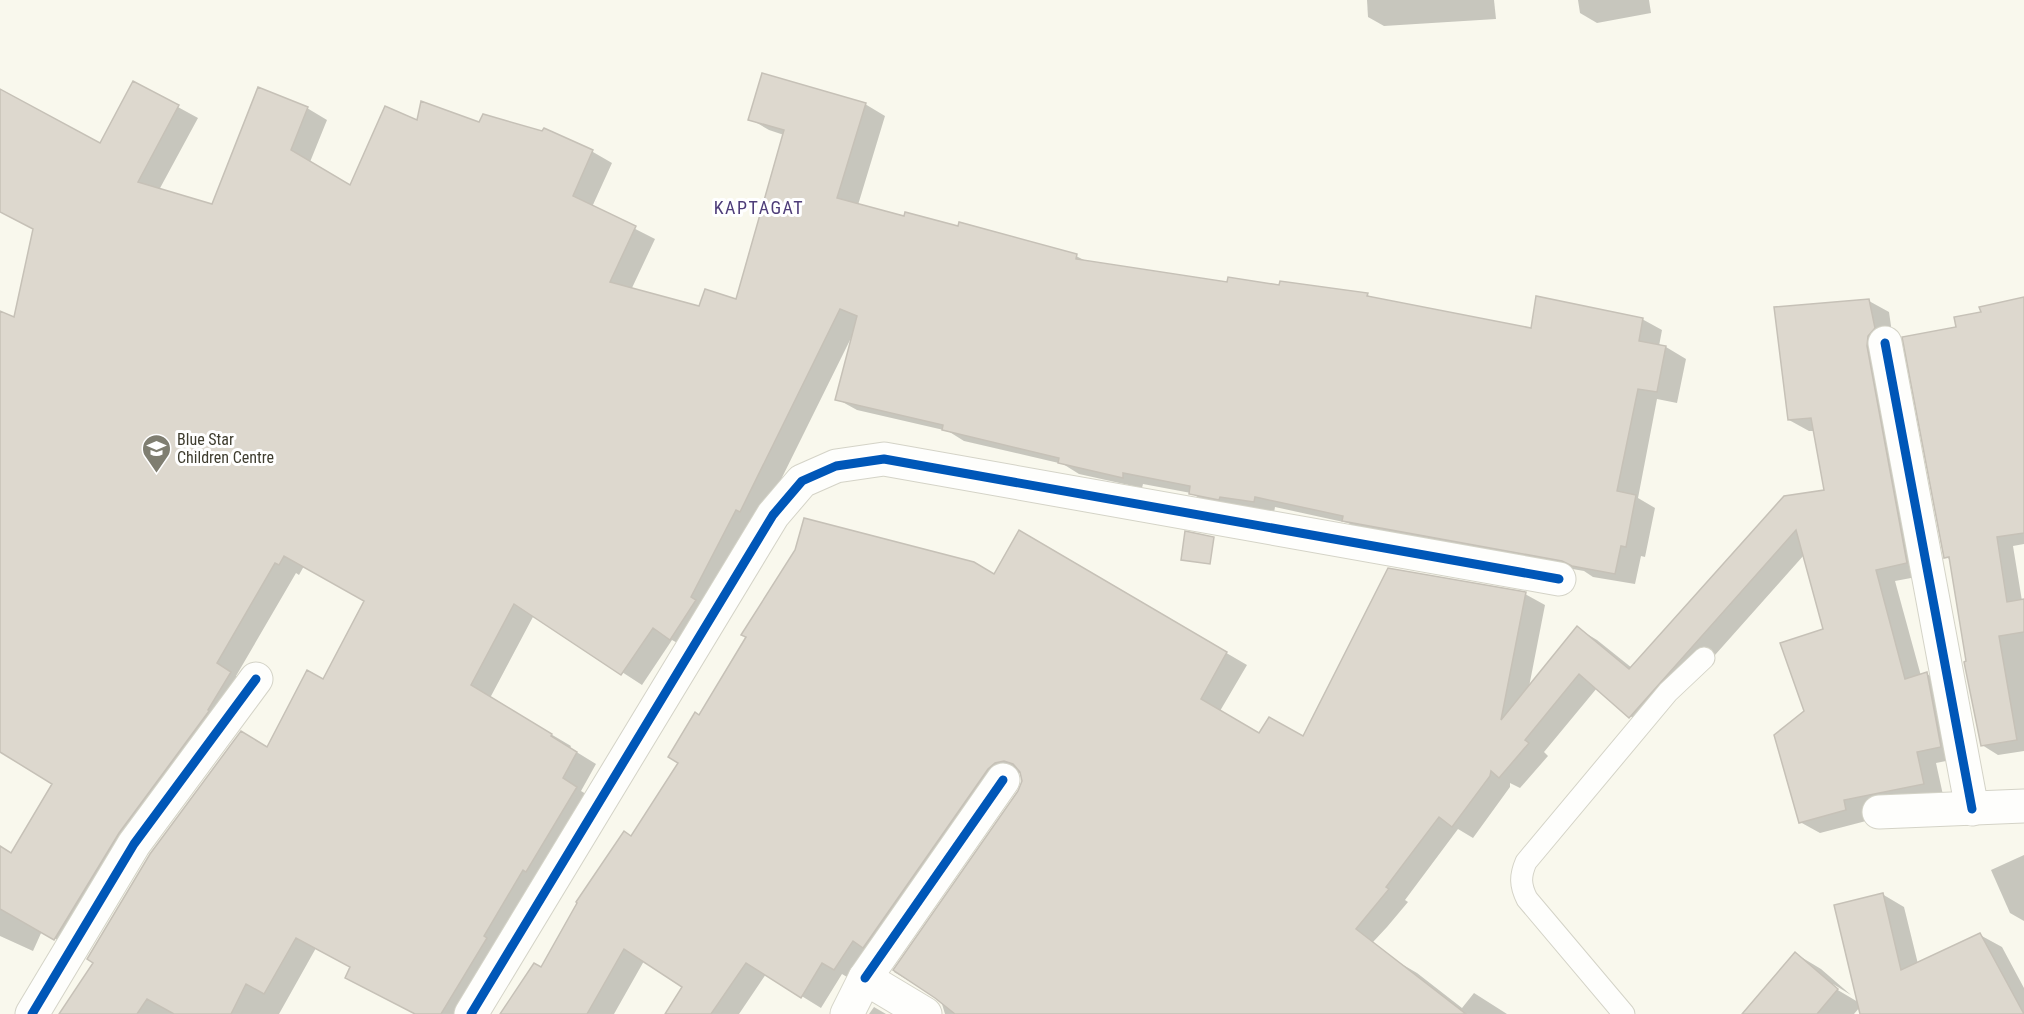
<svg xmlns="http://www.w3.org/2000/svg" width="2024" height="1014" font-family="'Roboto Condensed',sans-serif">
<rect width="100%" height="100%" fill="#f9f8ed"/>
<!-- shadow -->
<g fill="#0003">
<path d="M 1367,0 L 1494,0 L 1496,19 L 1384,26 L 1368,17 Z"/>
<path d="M 1578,0 L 1649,0 L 1651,13 L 1597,23 L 1580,13 Z"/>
<path d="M 134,83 L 198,118 L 159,190 L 213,206 L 259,89 L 307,108 L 327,120 L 310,162 L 351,187 L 418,122 L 480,124 L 543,133 L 544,130 L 593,152 L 612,163 L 592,207 L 655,239 L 631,290 L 700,308 L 737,301 L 784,135 L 769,130 L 750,119 L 865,104 L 885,116 L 858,205 L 1076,256 L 1088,262 L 1229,284 L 1280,286 L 1281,283 L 1367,295 L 1376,299 L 1532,330 L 1642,319 L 1662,330 L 1659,346 L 1666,347 L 1686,359 L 1677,403 L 1657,399 L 1638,498 L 1655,508 L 1645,557 L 1641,556 L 1635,584 L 1593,577 L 1584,571 L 1363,532 L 1348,523 L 1275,507 L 1274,513 L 1211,505 L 1191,493 L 1143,484 L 1142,488 L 1079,474 L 1063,464 L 964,441 L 948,431 L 857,410 L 837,399 L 852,336 L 760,522 L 690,650 L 672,640 L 642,685 L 534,615 L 490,698 L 571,746 L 570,748 L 596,764 L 581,791 L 596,800 L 467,1014 L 415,1014 L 352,967 L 316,948 L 279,1014 L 66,1014 L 268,748 L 324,681 L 366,601 L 304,566 L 299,575 L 296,573 L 236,676 L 250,684 L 75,950 L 42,931 L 33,951 L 0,936 L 0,873 L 54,784 L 0,709 L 0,313 L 15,319 L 35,229 L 0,211 L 0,111 L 100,145 Z"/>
<path d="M 2024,298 L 2024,544 L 2013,546 L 2022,601 L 2024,601 L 2024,751 L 1998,755 L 1982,745 L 1980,739 L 1965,663 L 1968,662 L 1951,560 L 1946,557 L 1957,329 L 1982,314 Z"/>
<path d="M 1869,301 L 1889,312 L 1927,575 L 1895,581 L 1921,676 L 1927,674 L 1947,686 L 1961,758 L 1936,763 L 1943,795 L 1866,821 L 1820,833 L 1800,822 L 1806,712 L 1825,630 L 1804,555 L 1650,728 L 1630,716 L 1597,688 L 1544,752 L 1548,756 L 1520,788 L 1510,783 L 1510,787 L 1473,838 L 1458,829 L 1405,900 L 1408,902 L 1387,927 L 1306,1014 L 945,1014 L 942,1004 L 936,997 L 894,972 L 1020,791 L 1023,781 L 1021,773 L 1015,774 L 865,988 L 842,974 L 821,1008 L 766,974 L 739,1014 L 667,1014 L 684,987 L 644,961 L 614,1014 L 502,1014 L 541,969 L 632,837 L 680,762 L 700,717 L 994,576 L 1019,532 L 1247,665 L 1220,711 L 1260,735 L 1303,738 L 1525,594 L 1545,605 L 1529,687 L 1577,628 L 1597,640 L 1632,668 L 1826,491 L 1815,431 L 1809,431 L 1789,420 Z"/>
<path d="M 2024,855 L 2024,921 L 2010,913 L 1991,870 Z"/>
<path d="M 1882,894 L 1904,907 L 1918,964 L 1980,935 L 2002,947 L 2024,988 L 2024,1014 L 1862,1014 L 1860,1007 L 1854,1014 L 1744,1014 L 1796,954 L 1821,969 L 1851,995 L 1833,984 L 1831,986 L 1858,1002 Z"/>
<path d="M 1393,959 L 1417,973 L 1462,1008 L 1474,993 L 1507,1014 L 1351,1014 Z"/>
<path d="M 874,1007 L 886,1014 L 869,1014 Z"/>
</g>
<!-- building -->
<g fill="#ddd8ce" stroke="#c6c1b7" stroke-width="1.5">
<path d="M 762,73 L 866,103 L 837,198 L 904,216 L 905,212 L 958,226 L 959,222 L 1077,254 L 1076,259 L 1227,282 L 1228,277 L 1279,285 L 1280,281 L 1368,293 L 1367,296 L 1531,328 L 1536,296 L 1643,318 L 1639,341 L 1666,346 L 1657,392 L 1638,389 L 1617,491 L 1636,495 L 1626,547 L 1621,546 L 1615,574 L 1572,566 L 1562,561 L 1342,521 L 1343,516 L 1255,497 L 1254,502 L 1220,497 L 1219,500 L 1189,494 L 1190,486 L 1123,473 L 1123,478 L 1058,463 L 1059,458 L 942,430 L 943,425 L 835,400 L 857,316 L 840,309 L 740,512 L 736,510 L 691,597 L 696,600 L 670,640 L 653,628 L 621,675 L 514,604 L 471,685 L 552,734 L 551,736 L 577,752 L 563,778 L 577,787 L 526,872 L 523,870 L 484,936 L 487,938 L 441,1014 L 415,1014 L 345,978 L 350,967 L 296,938 L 264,994 L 246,984 L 231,1014 L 174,1014 L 147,999 L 137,1014 L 59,1014 L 93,963 L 87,959 L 150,854 L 241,731 L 267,747 L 307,670 L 323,679 L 364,601 L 284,556 L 279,565 L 275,563 L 217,663 L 231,672 L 208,710 L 209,711 L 119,833 L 54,940 L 0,909 L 0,846 L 11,853 L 52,784 L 0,752 L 0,311 L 14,317 L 33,229 L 0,212 L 0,89 L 100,143 L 133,81 L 179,105 L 138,182 L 212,204 L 258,87 L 308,107 L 291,150 L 350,185 L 385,106 L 417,120 L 421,101 L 479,122 L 483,114 L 542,131 L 544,128 L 593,150 L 573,196 L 636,226 L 610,282 L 699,306 L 705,289 L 736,299 L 784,130 L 748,120 Z"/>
<path d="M 2024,297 L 2024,533 L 1997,537 L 2007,602 L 2024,599 L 2024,632 L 1999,636 L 2017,740 L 1981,746 L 1964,662 L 1966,661 L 1949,557 L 1944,558 L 1902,337 L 1956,327 L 1954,317 L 1981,312 L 1979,307 Z"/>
<path d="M 1869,299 L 1875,328 L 1868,336 L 1867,346 L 1907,563 L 1876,570 L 1905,679 L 1927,672 L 1941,747 L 1917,752 L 1924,784 L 1844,800 L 1846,810 L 1799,823 L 1774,735 L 1804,711 L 1780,643 L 1823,629 L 1796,530 L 1629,718 L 1579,674 L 1525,740 L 1529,743 L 1499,778 L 1491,771 L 1490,776 L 1452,827 L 1439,817 L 1386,887 L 1389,889 L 1356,929 L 1466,1014 L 955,1014 L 935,998 L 893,970 L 1018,791 L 1022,781 L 1020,772 L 1013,764 L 1004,761 L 995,763 L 988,769 L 863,948 L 853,941 L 834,970 L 822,963 L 801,998 L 746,963 L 711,1014 L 665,1014 L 682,987 L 624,949 L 587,1014 L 500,1014 L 534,963 L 541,967 L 577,903 L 576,902 L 624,831 L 631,836 L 678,763 L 668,757 L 695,712 L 699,715 L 746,637 L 741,635 L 795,550 L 804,518 L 974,562 L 994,574 L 1019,530 L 1227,652 L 1201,699 L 1259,733 L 1269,717 L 1303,736 L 1388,568 L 1526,592 L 1501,720 L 1577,626 L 1629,669 L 1784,496 L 1824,490 L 1811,418 L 1788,420 L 1774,307 Z"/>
<path d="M 1185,531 L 1214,537 L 1210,564 L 1181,560 Z"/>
<path d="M 1883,893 L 1901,970 L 1980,933 L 2024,1014 L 1860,1014 L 1834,905 Z"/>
<path d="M 1795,952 L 1838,989 L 1817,1014 L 1742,1014 Z"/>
</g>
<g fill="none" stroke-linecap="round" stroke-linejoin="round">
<defs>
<path id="service" d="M 1624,1014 L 1527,899 C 1520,885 1520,876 1526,862 L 1668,692 L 1704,658"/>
<g id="minor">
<path d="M 1885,343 L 1972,809"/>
<path d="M 1879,812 L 2024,806"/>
<path d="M 865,978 L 1003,780"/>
<path d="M 32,1014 L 134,844 L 256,679"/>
<path d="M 471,1014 L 773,515 L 802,481 L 836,466 L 884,459 L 1559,579"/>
<path d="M 847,1014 L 865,978 L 925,1014"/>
</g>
</defs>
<!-- service casing -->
<use href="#service" stroke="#d4d3c7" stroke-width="23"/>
<!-- minor casing -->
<use href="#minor" stroke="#d4d3c7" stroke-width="35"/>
<!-- service -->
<use href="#service" stroke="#fefefc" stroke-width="21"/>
<!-- minor -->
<use href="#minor" stroke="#fefefc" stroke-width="33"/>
<defs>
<g id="cycleway">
<path d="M 1885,343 L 1972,809"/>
<path d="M 865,978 L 1003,780"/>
<path d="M 32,1014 L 134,844 L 256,679"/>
<path d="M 471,1014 L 773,515 L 802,481 L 836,466 L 884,459 L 1559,579"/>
</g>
</defs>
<!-- cycleway casing -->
<use href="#cycleway" stroke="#fff" stroke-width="13"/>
<!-- cycleway -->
<use href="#cycleway" stroke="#0057b8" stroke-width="9"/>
</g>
<!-- icons -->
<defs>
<symbol id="school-pin" viewBox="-11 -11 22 30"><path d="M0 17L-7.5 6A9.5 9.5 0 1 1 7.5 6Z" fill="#7f7e71" stroke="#fff"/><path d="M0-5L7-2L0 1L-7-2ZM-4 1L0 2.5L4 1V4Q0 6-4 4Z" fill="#fff"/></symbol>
</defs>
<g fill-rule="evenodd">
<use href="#school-pin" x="140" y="432" width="33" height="45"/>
</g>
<g text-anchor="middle" stroke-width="6" stroke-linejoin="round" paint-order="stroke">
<!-- poi labels -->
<g font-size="16" fill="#3e3c2e" stroke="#fff" text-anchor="start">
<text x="177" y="445">Blue Star<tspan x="177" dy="18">Children Centre</tspan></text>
</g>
<!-- neighbourhood labels -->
<g font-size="18" letter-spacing="1.5" fill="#4e3d79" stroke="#fff">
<text x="759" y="214">KAPTAGAT</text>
</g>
</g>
</svg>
